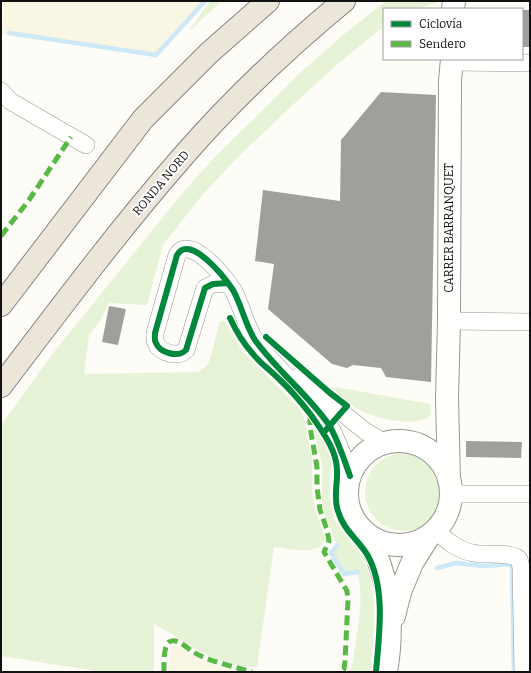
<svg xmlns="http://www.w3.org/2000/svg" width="531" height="673" font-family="Bitter,serif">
<rect width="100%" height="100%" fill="#fdfcf7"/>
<!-- industrial -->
<path fill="#f5f0f3" d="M 530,410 L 530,477 L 528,477 Z"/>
<!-- farmland -->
<g fill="#f9f7e4">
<path d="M 4,1 L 205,1 L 156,55 L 9,33 L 2,34 Z"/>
<path d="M 175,645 L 195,656 L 217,666 L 239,672 L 168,672 L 171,648 Z"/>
</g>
<!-- green -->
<g fill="#e7f3d7">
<path d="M 210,1 L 222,1 L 188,32 Z"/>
<path d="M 386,1 L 438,2 L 417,9 L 384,9 L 384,26 L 340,62 L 284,113 L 236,159 L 203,194 L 163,245 L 147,305 L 109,303 L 100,321 L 89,335 L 84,374 L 198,372 L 204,368 L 209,363 L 220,321 L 225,321 L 232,334 L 244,353 L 290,399 L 302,412 L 305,422 L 312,459 L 312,491 L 313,501 L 325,539 C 323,541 322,545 319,547 C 307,554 287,548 274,547 L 257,667 C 251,667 245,667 239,666 C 208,660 181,639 154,624 L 154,672 L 102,672 L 1,656 L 1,425 L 54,352 L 180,196 L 212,160 L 302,71 L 343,35 Z"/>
<path d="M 336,387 L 430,404 L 431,415 C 415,429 373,418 356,408 C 349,403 340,396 334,389 Z"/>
<path d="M 315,430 C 321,439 330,451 331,462 C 331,467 330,473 330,478 C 329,490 329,502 333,514 C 339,535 354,541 363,558 C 380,592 373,635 371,672 L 348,672 L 352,667 C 355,643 366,595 357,574 L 344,574 L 331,553 L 337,545 L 324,513 L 322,501 L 322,464 L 315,435 Z"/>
<circle cx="404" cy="492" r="39"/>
</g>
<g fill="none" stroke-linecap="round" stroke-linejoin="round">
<!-- stream -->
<g stroke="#cde8f7" stroke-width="4.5">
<path d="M 9,33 L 156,55 L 205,1"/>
<path d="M 337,545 L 331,553 L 344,574 L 358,572"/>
<path d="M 437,568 L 456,563 L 483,566 L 512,564 L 514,672"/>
</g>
</g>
<!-- building -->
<g fill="#a19f9c">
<rect x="522" y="10" width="8" height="37"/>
<path d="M 381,92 L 436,95 L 431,382 L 386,377 L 381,368 L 353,365 L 347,368 L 332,364 L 268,309 L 274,264 L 255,261 L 263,190 L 340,201 L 341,140 Z"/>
<path d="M 109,306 L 126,309 L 118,345 L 102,342 Z"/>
<path d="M 466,441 L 522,442 L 521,458 L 466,457 Z"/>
</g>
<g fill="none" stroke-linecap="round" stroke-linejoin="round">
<defs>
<g id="minor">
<path d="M 452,62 L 530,63"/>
<path d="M 1,91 L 10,101 L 86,145"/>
<path d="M 228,283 L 213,284 L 205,288 L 186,350 C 178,358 160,353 156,343 C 154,340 155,337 155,333 L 177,255 C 190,233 225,278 233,290 C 242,306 245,325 255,340 C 277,371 308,394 329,425 C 338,440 344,459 350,476"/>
<path d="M 449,321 L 530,322"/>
<path d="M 298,377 L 365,431 L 385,443"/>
<path d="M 451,494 L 530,494"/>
<path d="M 435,530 C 446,540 457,550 473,553 C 486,556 508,551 519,559 L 521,567 L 523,672"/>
</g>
<g id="tertiary">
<path d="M 453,9 L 454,1"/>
<circle cx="399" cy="493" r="52"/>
<path d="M 449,480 L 447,398 L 449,321 L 450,81 L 452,59"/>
<path d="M 362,531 C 366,537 371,543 374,550 C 391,587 393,631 386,672"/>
<path d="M 394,616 L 400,592 L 412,563 L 429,536"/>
</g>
<g id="trunk">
<path d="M 1,305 L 143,119 L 209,53 L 268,1"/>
<path d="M 1,386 C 61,307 120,228 185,154 C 234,98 287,48 344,1"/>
</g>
</defs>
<!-- minor casing -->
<use href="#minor" stroke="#979795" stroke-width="18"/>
<!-- tertiary casing -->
<use href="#tertiary" stroke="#979795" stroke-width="24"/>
<!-- trunk casing -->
<use href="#trunk" stroke="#858482" stroke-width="24"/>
<!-- minor -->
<use href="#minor" stroke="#fffffe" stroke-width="17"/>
<!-- tertiary -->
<use href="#tertiary" stroke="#fffffe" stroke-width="22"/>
<!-- trunk -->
<use href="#trunk" stroke="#ece5da" stroke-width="22"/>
<!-- quiet -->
<g stroke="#58b947" stroke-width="5" stroke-dasharray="10 5" stroke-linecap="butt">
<path d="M 1,236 L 29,200 L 71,137"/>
<path d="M 310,415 L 310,427 L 317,467 L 317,487 L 320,510 L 327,530 L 329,541 L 324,552 L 347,591 L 348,600 L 345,661 L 344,669 L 341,672"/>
<path d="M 164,672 C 164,665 163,647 169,642 C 177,637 187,648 193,652 C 211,662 232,666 252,672"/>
</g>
<defs>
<g id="cycleway">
<path d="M 228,283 L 213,284 L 205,288 L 186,350 C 178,358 160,353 156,343 C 154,340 155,337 155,333 L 177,255 C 190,233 225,278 233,290 C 242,306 245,325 255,340 C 277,371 308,394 329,425 C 338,440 344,459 350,476"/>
<path d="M 230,318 C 236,331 243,343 253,354 C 260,363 270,370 279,379 C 291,390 301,402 311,415 C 322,431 336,449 337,469 C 338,483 333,497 338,511 C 343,530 359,540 368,556 C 386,589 379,636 376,672"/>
<path d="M 266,337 L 330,393 L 347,406 L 325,431"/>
</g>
</defs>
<!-- cycleway casing -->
<use href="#cycleway" stroke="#fff" stroke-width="8"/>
<!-- cycleway -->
<use href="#cycleway" stroke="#00873e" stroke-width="6"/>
</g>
<g text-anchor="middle" stroke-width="4" stroke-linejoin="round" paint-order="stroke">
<!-- street labels -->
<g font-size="12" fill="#111" stroke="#fff">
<text transform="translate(161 183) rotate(-50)" y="4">RONDA NORD</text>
<text transform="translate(449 228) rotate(-90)" y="4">CARRER BARRANQUET</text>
</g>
</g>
<!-- border -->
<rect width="531" height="673" fill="none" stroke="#111111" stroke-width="4"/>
<!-- legend -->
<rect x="383" y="8" width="140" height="52" fill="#ffffff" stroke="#a0a0a0"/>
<rect x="391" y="21" width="20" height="6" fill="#00873e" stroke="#a0a0a0"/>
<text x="419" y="28" font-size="12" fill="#111111">Ciclovía</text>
<rect x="391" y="41" width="20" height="6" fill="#58b947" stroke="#a0a0a0"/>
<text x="419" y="48" font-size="12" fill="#111111">Sendero</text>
</svg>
